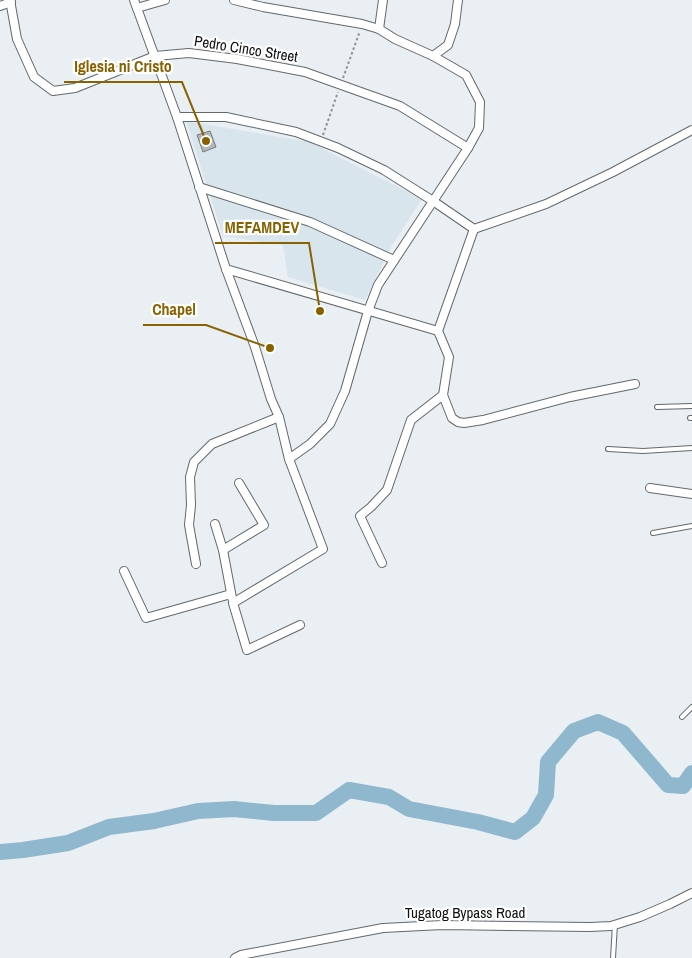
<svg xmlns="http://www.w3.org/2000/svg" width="692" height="958" font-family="'Archivo Narrow',sans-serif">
<rect width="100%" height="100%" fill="#e9eff2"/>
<!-- built -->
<path fill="#d8e5ec" d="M 186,121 L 309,142 L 422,199 L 391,247 L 365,300 L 288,277 L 283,245 L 223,236 Z"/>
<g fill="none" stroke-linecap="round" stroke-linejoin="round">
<!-- river -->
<path stroke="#8fb8ce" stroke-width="16" d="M 0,852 L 23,850 L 68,843 L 109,827 L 154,821 L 198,811 L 234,809 L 274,813 L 316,813 L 349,790 L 389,797 L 409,809 L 478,822 L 515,832 L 533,818 L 546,795 L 548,762 L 574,731 L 598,722 L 623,733 L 668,785 L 683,786 L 692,773"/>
</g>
<!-- building -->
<path fill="#b3b8bb" stroke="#767b7d" d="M 210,131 L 216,147 L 203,152 L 197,135 Z"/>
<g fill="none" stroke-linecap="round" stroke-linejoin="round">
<defs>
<g id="service">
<path d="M 657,407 L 692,406"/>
<path d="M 690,418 L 692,418"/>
<path d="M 608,449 L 643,451 L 692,448"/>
<path d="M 653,533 L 692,526"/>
<path d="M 682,717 L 692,707"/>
<path d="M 613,958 L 615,924"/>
</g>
<g id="minor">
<path d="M 10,0 L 17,39 L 34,77 L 53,91 L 75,88 L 155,56 L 189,53 L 237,59 L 305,72 L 400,106 L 468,148"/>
<path d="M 134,0 L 177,117 L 226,269 L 255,347 L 271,399 L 279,417 L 289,459 L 310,444 L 330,424 L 345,391 L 368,311 L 378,285 L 468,148 L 479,128 L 480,102 L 466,75 L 433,56 L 395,39 L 379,29 L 362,24 L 263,7 L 234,0"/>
<path d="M 0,6 L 11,2"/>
<path d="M 137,8 L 165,0"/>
<path d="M 379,29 L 383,0"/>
<path d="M 433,56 L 448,45 L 455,24 L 458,0"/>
<path d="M 177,117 L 226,117 L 296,132 L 338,148 L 384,170 L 433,201 L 474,229 L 546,204 L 613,172 L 692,130"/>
<path d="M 199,187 L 310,222 L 394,260"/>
<path d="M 226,269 L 438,331 L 474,229"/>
<path d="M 438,331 L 449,357 L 443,395 L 452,418 L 458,422 L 464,423 L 483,420 L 570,397 L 635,384"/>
<path d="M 289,459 L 323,549 L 233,603 L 247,650 L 300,625"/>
<path d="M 650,488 L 692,494"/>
<path d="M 215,524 L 223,550 L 232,598"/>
<path d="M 223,550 L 264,525 L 239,483"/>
<path d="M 382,563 L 360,516 L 371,507 L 387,490 L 411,420 L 443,395"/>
<path d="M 196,564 L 189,525 L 191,505 L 190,477 L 194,462 L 212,444 L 279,417"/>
<path d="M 124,571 L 146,618 L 231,594"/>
<path d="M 235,958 L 241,955 L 383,928 L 442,925 L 590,927 L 611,926 L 640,917 L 670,904 L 692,893"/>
</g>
</defs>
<!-- service casing -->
<use href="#service" stroke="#64686b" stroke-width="6"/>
<!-- minor casing -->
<use href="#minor" stroke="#64686b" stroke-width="10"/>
<!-- path -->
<g stroke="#8e9395" stroke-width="2" stroke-dasharray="2.5 2.5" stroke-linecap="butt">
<path d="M 343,78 L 360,31"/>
<path d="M 323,135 L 338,92"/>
</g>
<!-- service -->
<use href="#service" stroke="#fff" stroke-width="4"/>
<!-- minor -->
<use href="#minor" stroke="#fff" stroke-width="8"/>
</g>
<g text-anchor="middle" stroke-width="4.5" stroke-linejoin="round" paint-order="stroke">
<!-- street labels -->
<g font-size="15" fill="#0f1112" stroke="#fff">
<text transform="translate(246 49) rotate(9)" y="5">Pedro Cinco Street</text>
<text x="465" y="918">Tugatog Bypass Road</text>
</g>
</g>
<!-- callouts -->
<path fill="none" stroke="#896200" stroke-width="2" d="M206 141L182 82H64M320 311L309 243H215M270 348L206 325H143"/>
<g fill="#896200" stroke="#fff" stroke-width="2">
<circle cx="206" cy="141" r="5"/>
<circle cx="320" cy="311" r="5"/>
<circle cx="270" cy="348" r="5"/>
</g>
<g font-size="16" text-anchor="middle" font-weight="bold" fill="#896200" stroke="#fff" stroke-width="4.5" stroke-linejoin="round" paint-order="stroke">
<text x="123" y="72">Iglesia ni Cristo</text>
<text x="262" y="233">MEFAMDEV</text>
<text x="174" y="315">Chapel</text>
</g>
</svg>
